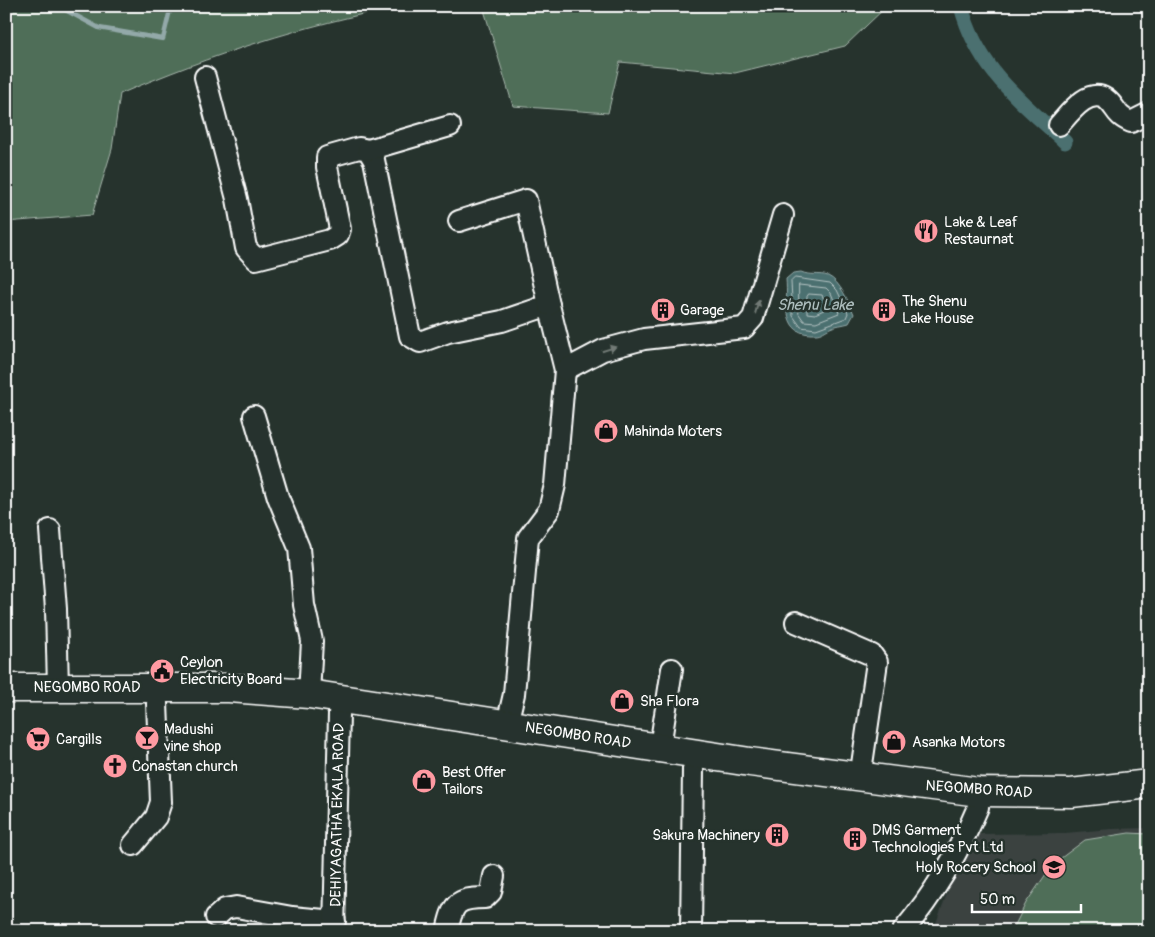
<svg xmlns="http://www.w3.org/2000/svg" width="1155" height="937" font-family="Pangolin,sans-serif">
<rect width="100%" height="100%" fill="#26332d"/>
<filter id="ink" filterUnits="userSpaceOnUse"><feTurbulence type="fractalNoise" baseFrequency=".02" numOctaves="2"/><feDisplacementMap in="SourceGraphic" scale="10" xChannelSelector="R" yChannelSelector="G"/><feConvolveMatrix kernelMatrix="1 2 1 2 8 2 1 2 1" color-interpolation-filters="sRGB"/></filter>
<g filter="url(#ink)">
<!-- built -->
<path fill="#3a4241" d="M 1149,828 L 1149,931 L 945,931 L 936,923 L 951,883 L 978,834 L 1065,833 L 1111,829 Z"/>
<!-- green -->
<g fill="#4f6e58" stroke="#a7b6ac">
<path d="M 6,6 L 401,6 C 304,25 210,55 120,94 L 112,149 L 92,215 L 6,222 Z"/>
<path d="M 481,6 L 887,6 L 845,46 L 735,73 L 620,62 L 608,113 L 513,106 L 484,10 Z"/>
<path d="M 1129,833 L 1149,834 L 1149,931 L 1012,931 L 1026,903 L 1053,864 L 1085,840 Z"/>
</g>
<!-- water -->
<path fill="#4b6f6f" stroke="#93a9a9" d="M 801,272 C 810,276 819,273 828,276 C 840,281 849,303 854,314 L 849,323 C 843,325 836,325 830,328 C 826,330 821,334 816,334 C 781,336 788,304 786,279 L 793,273 Z"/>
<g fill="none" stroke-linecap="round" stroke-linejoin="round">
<!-- shore -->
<g stroke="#b7c5c5" stroke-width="1">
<path d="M 795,278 L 830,283 L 837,290 L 848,313 L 846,318 L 816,329 L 801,327 L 793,316 L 791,282 Z"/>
<path d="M 799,285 L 826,288 L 831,293 L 839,313 L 816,322 L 804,321 L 799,314 Z"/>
<path d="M 809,294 L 822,295 L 828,308 L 815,314 L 807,313 L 807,297 Z"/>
</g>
<!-- stream -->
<path stroke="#93a9a9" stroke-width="4.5" d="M 58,6 L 99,28 L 163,39 L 171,6"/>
<!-- canal -->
<path stroke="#4b6f6f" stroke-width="15" d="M 961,6 C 978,70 1019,99 1065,142"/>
<defs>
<g id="minor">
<path d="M 205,77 L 237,199 L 246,248 L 256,259 L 330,240 L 338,235 L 340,229 L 327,167 L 327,157 L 359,148 L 368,150 L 374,160 L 410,336 L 420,342 L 448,332 L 502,321 L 549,305 L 565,370 L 555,485 L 549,510 L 528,538 L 514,694 L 507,724"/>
<path d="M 1059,125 C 1069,114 1088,87 1106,99 C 1117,107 1114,115 1131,122 L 1149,113"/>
<path d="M 368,150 L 450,126"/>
<path d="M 459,221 L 526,200 L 549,305"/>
<path d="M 565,370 L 603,350 L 644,339 L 744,328 L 753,318 L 783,215"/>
<path d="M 254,416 L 278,497 L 299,548 L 304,605 L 312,641 L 309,694"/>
<path d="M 50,530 L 56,609 L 58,687"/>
<path d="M 796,622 L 872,655 L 877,662 L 860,778"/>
<path d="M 660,747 L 672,669"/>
<path d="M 133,845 L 156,817 L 161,802 L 157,703"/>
<path d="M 216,917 L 225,909 L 236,907 L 292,917 L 335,921"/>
<path d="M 334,931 L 339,714 L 341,699"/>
<path d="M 447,931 C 453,904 456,898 485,898 L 491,892 L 494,876"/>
<path d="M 691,931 L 693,769"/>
<path d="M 903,931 C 935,893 959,852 978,807"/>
</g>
<path id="highway" d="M 6,688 L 229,688 L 309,694 L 750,762 L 979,792 L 1071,793 L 1149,784"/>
</defs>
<!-- minor casing -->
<use href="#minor" stroke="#fff" stroke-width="24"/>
<!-- highway casing -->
<use href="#highway" stroke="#fff" stroke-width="31"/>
<!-- minor -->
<use href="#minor" stroke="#26332d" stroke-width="20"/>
<!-- highway -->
<use href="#highway" stroke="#26332d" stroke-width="28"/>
</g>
<!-- one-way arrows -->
<defs><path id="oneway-solid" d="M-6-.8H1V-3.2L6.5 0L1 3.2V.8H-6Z" transform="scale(1.25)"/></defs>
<g fill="#727a76">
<use href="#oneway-solid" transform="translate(757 307) rotate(-74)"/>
<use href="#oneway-solid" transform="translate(609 349) rotate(-17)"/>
</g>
</g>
<!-- icons -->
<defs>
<symbol id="restaurant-disc" viewBox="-11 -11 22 22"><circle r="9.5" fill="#ff9aa2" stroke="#26332d"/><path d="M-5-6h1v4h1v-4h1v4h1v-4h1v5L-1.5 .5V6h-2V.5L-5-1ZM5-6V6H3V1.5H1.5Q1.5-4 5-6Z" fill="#111"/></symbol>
<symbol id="building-disc" viewBox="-11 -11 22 22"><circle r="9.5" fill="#ff9aa2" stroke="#26332d"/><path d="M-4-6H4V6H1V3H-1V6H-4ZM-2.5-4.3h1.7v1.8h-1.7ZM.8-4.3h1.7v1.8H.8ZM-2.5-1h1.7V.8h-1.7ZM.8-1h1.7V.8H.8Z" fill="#111"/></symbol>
<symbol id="shop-disc" viewBox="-11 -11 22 22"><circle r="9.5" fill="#ff9aa2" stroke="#26332d"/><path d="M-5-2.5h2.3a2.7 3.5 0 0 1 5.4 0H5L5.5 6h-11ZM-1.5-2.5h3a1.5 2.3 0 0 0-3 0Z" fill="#111"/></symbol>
<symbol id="civic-disc" viewBox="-11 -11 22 22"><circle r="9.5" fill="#ff9aa2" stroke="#26332d"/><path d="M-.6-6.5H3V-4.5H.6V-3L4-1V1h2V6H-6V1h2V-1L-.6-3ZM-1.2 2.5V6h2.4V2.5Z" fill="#111"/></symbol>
<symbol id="bar-disc" viewBox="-11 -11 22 22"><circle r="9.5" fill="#ff9aa2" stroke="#26332d"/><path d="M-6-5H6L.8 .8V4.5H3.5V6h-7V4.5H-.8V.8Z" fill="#111"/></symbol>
<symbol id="supermarket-disc" viewBox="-11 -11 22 22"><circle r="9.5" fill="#ff9aa2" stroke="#26332d"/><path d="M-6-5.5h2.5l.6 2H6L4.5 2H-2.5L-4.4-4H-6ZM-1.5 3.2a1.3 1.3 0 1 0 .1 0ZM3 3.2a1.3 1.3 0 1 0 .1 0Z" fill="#111"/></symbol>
<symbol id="church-disc" viewBox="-11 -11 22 22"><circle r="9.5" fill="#ff9aa2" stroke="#26332d"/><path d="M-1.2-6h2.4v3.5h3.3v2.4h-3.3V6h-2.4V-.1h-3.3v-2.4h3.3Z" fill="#111"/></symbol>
<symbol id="school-disc" viewBox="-11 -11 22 22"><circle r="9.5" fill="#ff9aa2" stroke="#26332d"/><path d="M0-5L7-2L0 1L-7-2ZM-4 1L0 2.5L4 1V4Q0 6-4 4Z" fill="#111"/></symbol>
</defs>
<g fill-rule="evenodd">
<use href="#restaurant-disc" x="912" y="217" width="28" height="28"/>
<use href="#building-disc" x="649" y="296" width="28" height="28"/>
<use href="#building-disc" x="870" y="296" width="28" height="28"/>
<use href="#shop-disc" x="592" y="417" width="28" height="28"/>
<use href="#civic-disc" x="148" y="657" width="28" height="28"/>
<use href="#shop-disc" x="608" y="687" width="28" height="28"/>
<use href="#bar-disc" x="133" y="724" width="28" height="28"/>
<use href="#supermarket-disc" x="24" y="725" width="28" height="28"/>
<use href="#shop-disc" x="880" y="728" width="28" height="28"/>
<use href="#church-disc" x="101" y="752" width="28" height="28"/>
<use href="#shop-disc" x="410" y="767" width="28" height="28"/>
<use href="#building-disc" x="763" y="821" width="28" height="28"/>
<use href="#building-disc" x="841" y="825" width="28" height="28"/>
<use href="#school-disc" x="1040" y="853" width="28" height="28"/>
</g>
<g text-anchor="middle" stroke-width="5" stroke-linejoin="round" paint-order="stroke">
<!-- poi labels -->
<g font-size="15" fill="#fff" stroke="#26332d" text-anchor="start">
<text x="944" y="227">Lake &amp; Leaf<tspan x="944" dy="17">Restaurnat</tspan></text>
<text x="902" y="306">The Shenu<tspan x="902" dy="17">Lake House</tspan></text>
<text x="680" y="315">Garage</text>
<text x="624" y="436">Mahinda Moters</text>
<text x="180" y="667">Ceylon<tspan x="180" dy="17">Electricity Board</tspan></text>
<text x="640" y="706">Sha Flora</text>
<text x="164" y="734">Madushi<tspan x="164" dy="17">vine shop</tspan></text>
<text x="56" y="744">Cargills</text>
<text x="912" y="747">Asanka Motors</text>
<text x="132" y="771">Conastan church</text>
<text x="442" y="777">Best Offer<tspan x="442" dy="17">Tailors</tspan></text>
<text x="872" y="835">DMS Garment<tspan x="872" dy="17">Technologies Pvt Ltd</tspan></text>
<text x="760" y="840" text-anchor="end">Sakura Machinery</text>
<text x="1036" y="872" text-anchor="end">Holy Rocery School</text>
</g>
<!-- street labels -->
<g font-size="15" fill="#fff" stroke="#26332d">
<text x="87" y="692">NEGOMBO ROAD</text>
<text transform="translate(578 735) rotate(9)" y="5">NEGOMBO ROAD</text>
<text transform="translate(979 789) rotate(4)" y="5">NEGOMBO ROAD</text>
<text transform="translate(337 815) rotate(-89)" y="5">DEHIYAGATHA EKALA ROAD</text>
</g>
<!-- water labels -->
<g font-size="16" font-style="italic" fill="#aebebe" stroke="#26332d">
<text x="815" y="310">Shenu Lake</text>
</g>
</g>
<!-- margin -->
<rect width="1155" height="937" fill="none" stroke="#26332d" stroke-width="25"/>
<rect x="12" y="12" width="1130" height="912" fill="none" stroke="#fff" stroke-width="2" filter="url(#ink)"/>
<!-- scale -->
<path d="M972 904v8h109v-8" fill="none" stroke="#ffffff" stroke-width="2.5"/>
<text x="980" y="904" font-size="15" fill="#ffffff" stroke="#26332d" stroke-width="4" paint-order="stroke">50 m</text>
</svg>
